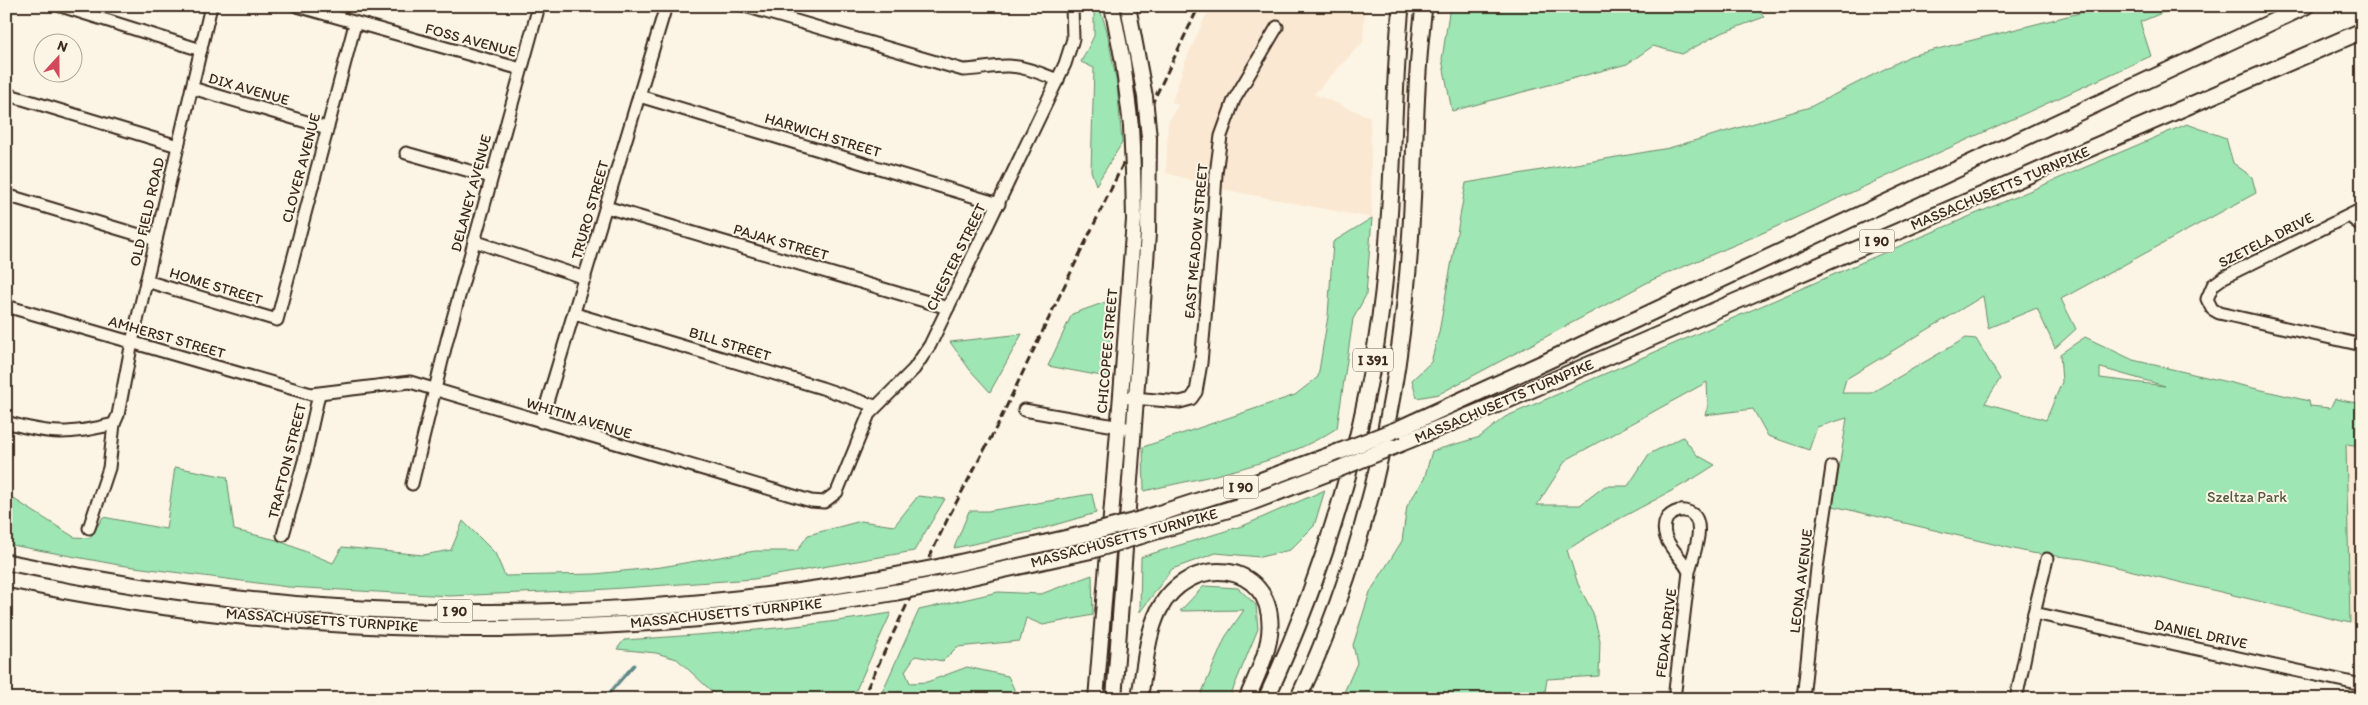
<svg xmlns="http://www.w3.org/2000/svg" width="2368" height="705" font-family="Itim,sans-serif">
<rect width="100%" height="100%" fill="#fcf5e5"/>
<filter id="ink" filterUnits="userSpaceOnUse"><feTurbulence type="fractalNoise" baseFrequency=".02" numOctaves="2"/><feDisplacementMap in="SourceGraphic" scale="10" xChannelSelector="R" yChannelSelector="G"/><feConvolveMatrix kernelMatrix="1 2 1 2 8 2 1 2 1" color-interpolation-filters="sRGB"/></filter>
<g filter="url(#ink)">
<!-- built -->
<g fill="#fae8d2">
<path d="M 1210,6 L 1365,6 L 1363,42 L 1314,94 L 1370,117 L 1372,218 L 1226,190 L 1166,173 L 1168,122 L 1178,105 L 1172,102 L 1185,62 Z"/>
<path d="M 2345,410 L 2362,414 L 2362,626 L 2350,623 Z"/>
</g>
<!-- green -->
<g fill="#9ee6b4" stroke="#6c8869" fill-rule="evenodd">
<path d="M 1094,6 L 1099,6 L 1107,31 L 1117,84 L 1122,143 L 1096,185 L 1091,171 L 1094,68 L 1081,62 L 1094,36 Z"/>
<path d="M 1450,6 L 1754,6 L 1764,17 L 1719,34 L 1682,54 L 1653,46 L 1627,64 L 1452,111 L 1442,59 Z"/>
<path d="M 2107,6 L 2179,6 L 2140,22 L 2151,56 L 1758,235 L 1652,280 L 1439,394 L 1417,398 L 1412,380 L 1431,362 L 1439,332 L 1466,183 L 1669,148 L 1810,107 L 1910,56 Z"/>
<path d="M 2187,124 L 2226,138 L 2233,163 L 2252,177 L 2256,193 L 2061,299 L 2076,329 L 2055,348 L 2037,308 L 1988,328 L 1983,296 L 1846,379 L 1842,393 L 1871,393 L 1966,338 L 1976,339 L 2000,379 L 1985,403 L 2046,420 L 2062,382 L 2060,354 L 2085,337 L 2133,360 L 2309,401 L 2310,406 L 2330,408 L 2335,399 L 2362,404 L 2362,446 L 2346,444 L 2350,623 L 2083,559 L 2031,553 L 1833,506 L 1847,418 L 1817,427 L 1809,450 L 1768,436 L 1753,409 L 1705,415 L 1708,405 L 1707,382 L 1566,460 L 1537,505 L 1580,505 L 1605,486 L 1628,486 L 1649,454 L 1683,437 L 1697,455 L 1715,465 C 1667,497 1614,518 1567,550 L 1578,584 L 1593,613 L 1600,640 L 1599,676 L 1547,679 L 1544,699 L 1341,699 L 1357,663 L 1353,645 L 1370,592 L 1402,541 L 1407,506 L 1424,479 L 1432,451 L 1480,437 L 1505,417 L 1888,251 ZM 2100,368 L 2101,368 L 2165,386 L 2100,378 Z"/>
<path d="M 1372,218 L 1366,295 L 1353,319 L 1337,428 C 1280,465 1209,476 1144,491 L 1143,447 L 1295,395 L 1318,377 L 1328,316 L 1333,242 Z"/>
<path d="M 1114,299 L 1107,377 L 1048,366 L 1072,314 Z"/>
<path d="M 1022,334 L 990,392 L 970,370 L 950,342 Z"/>
<path d="M 175,467 L 227,477 L 234,530 L 277,540 L 333,563 L 342,547 L 423,555 L 451,550 L 463,521 L 495,553 L 505,576 L 595,574 L 661,567 L 755,551 L 797,551 L 808,535 L 861,521 L 894,526 L 918,496 L 945,499 L 914,551 L 754,579 L 593,590 L 449,596 L 288,587 L 119,565 L 6,544 L 6,497 L 9,496 L 74,537 L 90,538 L 103,517 L 166,529 Z"/>
<path d="M 1325,490 L 1314,526 L 1290,550 L 1260,557 L 1216,553 L 1172,569 L 1140,612 L 1141,557 L 1245,525 Z"/>
<path d="M 1092,494 L 1096,513 L 1030,532 L 954,548 L 969,511 L 988,511 Z"/>
<path d="M 1092,575 L 1093,615 L 1043,625 L 1026,618 L 1020,641 L 957,647 L 943,661 L 915,656 L 905,671 L 910,683 L 927,682 L 967,667 L 1008,676 L 1018,698 C 978,698 938,693 898,692 L 894,699 L 879,699 L 919,610 L 998,592 L 1041,594 Z"/>
<path d="M 1204,586 L 1238,588 L 1256,605 L 1258,629 L 1229,699 L 1199,699 L 1226,636 L 1244,610 L 1180,611 Z"/>
<path d="M 891,613 L 852,699 L 720,699 L 677,659 L 656,653 L 617,649 L 624,640 C 713,634 802,628 891,613 Z"/>
</g>
<g fill="none" stroke-linecap="round" stroke-linejoin="round">
<!-- stream -->
<path stroke="#5e8888" stroke-width="3" d="M 604,699 L 634,665"/>
<defs>
<g id="minor">
<path d="M 61,6 L 201,50"/>
<path d="M 297,6 L 521,69"/>
<path d="M 745,6 L 963,70 C 978,70 994,65 1009,66 C 1027,67 1042,74 1058,80"/>
<path d="M 192,88 L 327,128"/>
<path d="M 6,94 L 178,146"/>
<path d="M 639,96 L 999,204"/>
<path d="M 406,153 L 491,177"/>
<path d="M 6,195 L 156,240"/>
<path d="M 606,207 L 948,308"/>
<path d="M 2362,209 L 2224,277 L 2213,285 L 2207,299 L 2212,309 L 2219,313 L 2362,345"/>
<path d="M 2349,216 L 2362,226"/>
<path d="M 474,241 L 585,278"/>
<path d="M 146,281 L 277,320 L 355,24"/>
<path d="M 6,306 L 311,394 L 410,382 L 811,501 L 824,502 L 837,492 L 869,414 L 914,369 L 930,345 L 1065,64 L 1073,39 L 1072,6"/>
<path d="M 575,314 L 822,388 L 875,406"/>
<path d="M 1121,397 L 1180,402 L 1191,399 L 1196,392 L 1201,363 L 1212,240 L 1216,174 L 1221,136 L 1234,100 L 1277,27"/>
<path d="M 1024,410 L 1126,428"/>
<path d="M 6,422 C 51,435 69,435 114,424"/>
<path d="M 541,422 L 666,6"/>
<path d="M 412,484 L 447,340 L 539,6"/>
<path d="M 89,528 L 109,468 L 114,424 L 118,415 L 132,342 L 211,6"/>
<path d="M 283,535 L 304,461 L 319,394"/>
<path d="M 2034,613 L 2047,559"/>
<path d="M 1674,699 L 1689,572 C 1692,557 1711,516 1685,511 C 1678,510 1672,513 1667,518 C 1656,540 1681,554 1689,572"/>
<path d="M 1803,699 L 1817,568 L 1832,467"/>
<path d="M 2016,699 L 2034,613 L 2362,685"/>
</g>
<g id="major">
<path d="M 1112,6 L 1123,62 L 1131,126"/>
<path d="M 1128,6 L 1145,97"/>
<path d="M 1096,699 L 1123,370 L 1134,220 L 1133,170"/>
<path d="M 1114,699 L 1148,234 L 1149,138"/>
</g>
<g id="highway">
<path d="M 1398,429 L 1545,362 L 2306,6"/>
<path d="M 1392,447 L 1503,402 L 2362,31"/>
<path d="M 1139,520 L 1257,482 L 1341,451"/>
<path d="M 1140,536 L 1247,504 L 1336,470"/>
<path d="M 6,562 C 299,624 609,630 904,574"/>
<path d="M 940,567 L 1094,532"/>
<path d="M 6,579 C 297,641 604,644 897,592"/>
<path d="M 933,585 L 1093,550"/>
<path d="M 1139,699 C 1145,670 1146,636 1159,610 C 1189,552 1272,561 1270,627 C 1270,650 1256,677 1247,699"/>
<path d="M 1266,699 C 1325,572 1367,432 1383,293 C 1394,198 1392,102 1401,6"/>
<path d="M 1298,699 C 1361,565 1396,417 1408,270 C 1416,182 1413,94 1424,6"/>
</g>
</defs>
<!-- minor casing -->
<use href="#minor" stroke="#3b2a1e" stroke-width="15"/>
<!-- major casing -->
<use href="#major" stroke="#3b2a1e" stroke-width="18"/>
<!-- highway casing -->
<use href="#highway" stroke="#3b2a1e" stroke-width="19"/>
<!-- minor -->
<use href="#minor" stroke="#fcf5e5" stroke-width="11"/>
<!-- major -->
<use href="#major" stroke="#fcf5e5" stroke-width="14"/>
<!-- highway -->
<use href="#highway" stroke="#fcf5e5" stroke-width="15"/>
<!-- rail -->
<path stroke="#3b2a1e" stroke-width="3" stroke-dasharray="8 4" stroke-linecap="butt" d="M 862,699 L 948,518 L 997,426 L 1199,6"/>
<defs>
<g id="major-bridge">
<path d="M 1145,97 L 1149,138"/>
<path d="M 1131,126 L 1133,170"/>
</g>
<g id="highway-bridge">
<path d="M 1341,451 L 1398,429"/>
<path d="M 1336,470 L 1392,447"/>
<path d="M 1094,532 L 1139,520"/>
<path d="M 1093,550 L 1140,536"/>
<path d="M 904,574 L 940,567"/>
<path d="M 897,592 L 933,585"/>
</g>
</defs>
<!-- major-bridge casing -->
<use href="#major-bridge" stroke="#3b2a1e" stroke-width="18" stroke-linecap="butt"/>
<!-- highway-bridge casing -->
<use href="#highway-bridge" stroke="#3b2a1e" stroke-width="19" stroke-linecap="butt"/>
<!-- major-bridge -->
<use href="#major-bridge" stroke="#fcf5e5" stroke-width="14"/>
<!-- highway-bridge -->
<use href="#highway-bridge" stroke="#fcf5e5" stroke-width="15"/>
</g>
</g>
<g text-anchor="middle" stroke-width="4" stroke-linejoin="round" paint-order="stroke">
<!-- shield labels -->
<g fill="#fcf5e5" stroke="#75675a" stroke-width="1">
<rect x="1859.5" y="229.5" width="35" height="23" rx="4"/>
<rect x="1353" y="348.5" width="40" height="23" rx="4"/>
<rect x="1223.5" y="475.5" width="35" height="23" rx="4"/>
<rect x="437.5" y="599.5" width="35" height="23" rx="4"/>
</g>
<g font-size="14" font-weight="bold" fill="#3b2a1e">
<text x="1877" y="246">I 90</text>
<text x="1373" y="365">I 391</text>
<text x="1241" y="492">I 90</text>
<text x="455" y="616">I 90</text>
</g>
<!-- street labels -->
<g font-size="15" fill="#3b2a1e" stroke="#fcf5e5">
<text transform="translate(471 40) rotate(15)" y="5">FOSS AVENUE</text>
<text transform="translate(249 89) rotate(16)" y="5">DIX AVENUE</text>
<text transform="translate(823 135) rotate(17)" y="5">HARWICH STREET</text>
<text transform="translate(301 168) rotate(-75)" y="5">CLOVER AVENUE</text>
<text transform="translate(2000 188) rotate(-23)" y="5">MASSACHUSETTS TURNPIKE</text>
<text transform="translate(471 193) rotate(-75)" y="5">DELANEY AVENUE</text>
<text transform="translate(590 210) rotate(-74)" y="5">TRURO STREET</text>
<text transform="translate(147 212) rotate(-77)" y="5">OLD FIELD ROAD</text>
<text transform="translate(2266 240) rotate(-27)" y="5">SZETELA DRIVE</text>
<text transform="translate(1196 241) rotate(-85)" y="5">EAST MEADOW STREET</text>
<text transform="translate(781 242) rotate(16)" y="5">PAJAK STREET</text>
<text transform="translate(956 257) rotate(-64)" y="5">CHESTER STREET</text>
<text transform="translate(216 286) rotate(17)" y="5">HOME STREET</text>
<text transform="translate(167 337) rotate(16)" y="5">AMHERST STREET</text>
<text transform="translate(730 344) rotate(17)" y="5">BILL STREET</text>
<text transform="translate(1107 351) rotate(-85)" y="5">CHICOPEE STREET</text>
<text transform="translate(1504 401) rotate(-23)" y="5">MASSACHUSETTS TURNPIKE</text>
<text transform="translate(579 418) rotate(17)" y="5">WHITIN AVENUE</text>
<text transform="translate(287 461) rotate(-76)" y="5">TRAFTON STREET</text>
<text transform="translate(1124 538) rotate(-15)" y="5">MASSACHUSETTS TURNPIKE</text>
<text transform="translate(1801 581) rotate(-83)" y="5">LEONA AVENUE</text>
<text transform="translate(726 613) rotate(-6)" y="5">MASSACHUSETTS TURNPIKE</text>
<text transform="translate(322 620) rotate(4)" y="5">MASSACHUSETTS TURNPIKE</text>
<text transform="translate(1666 633) rotate(-83)" y="5">FEDAK DRIVE</text>
<text transform="translate(2201 634) rotate(12)" y="5">DANIEL DRIVE</text>
</g>
<!-- park labels -->
<g font-size="15" fill="#545944" stroke="#fcf5e5">
<text x="2247" y="502">Szeltza Park</text>
</g>
</g>
<!-- margin -->
<rect width="2368" height="705" fill="none" stroke="#fcf5e5" stroke-width="25"/>
<rect x="12" y="12" width="2343" height="680" fill="none" stroke="#3b2a1e" stroke-width="2" filter="url(#ink)"/>
<!-- north arrow -->
<g transform="translate(58 58) rotate(21)"><circle r="24" fill="#fcf5e5" stroke="#afa495"/>
<path d="M0-4L9 19L0 12L-9 19Z" fill="#d1495b"/>
<text y="-8" font-size="14" font-weight="bold" text-anchor="middle" fill="#3b2a1e">N</text>
</g>
</svg>
